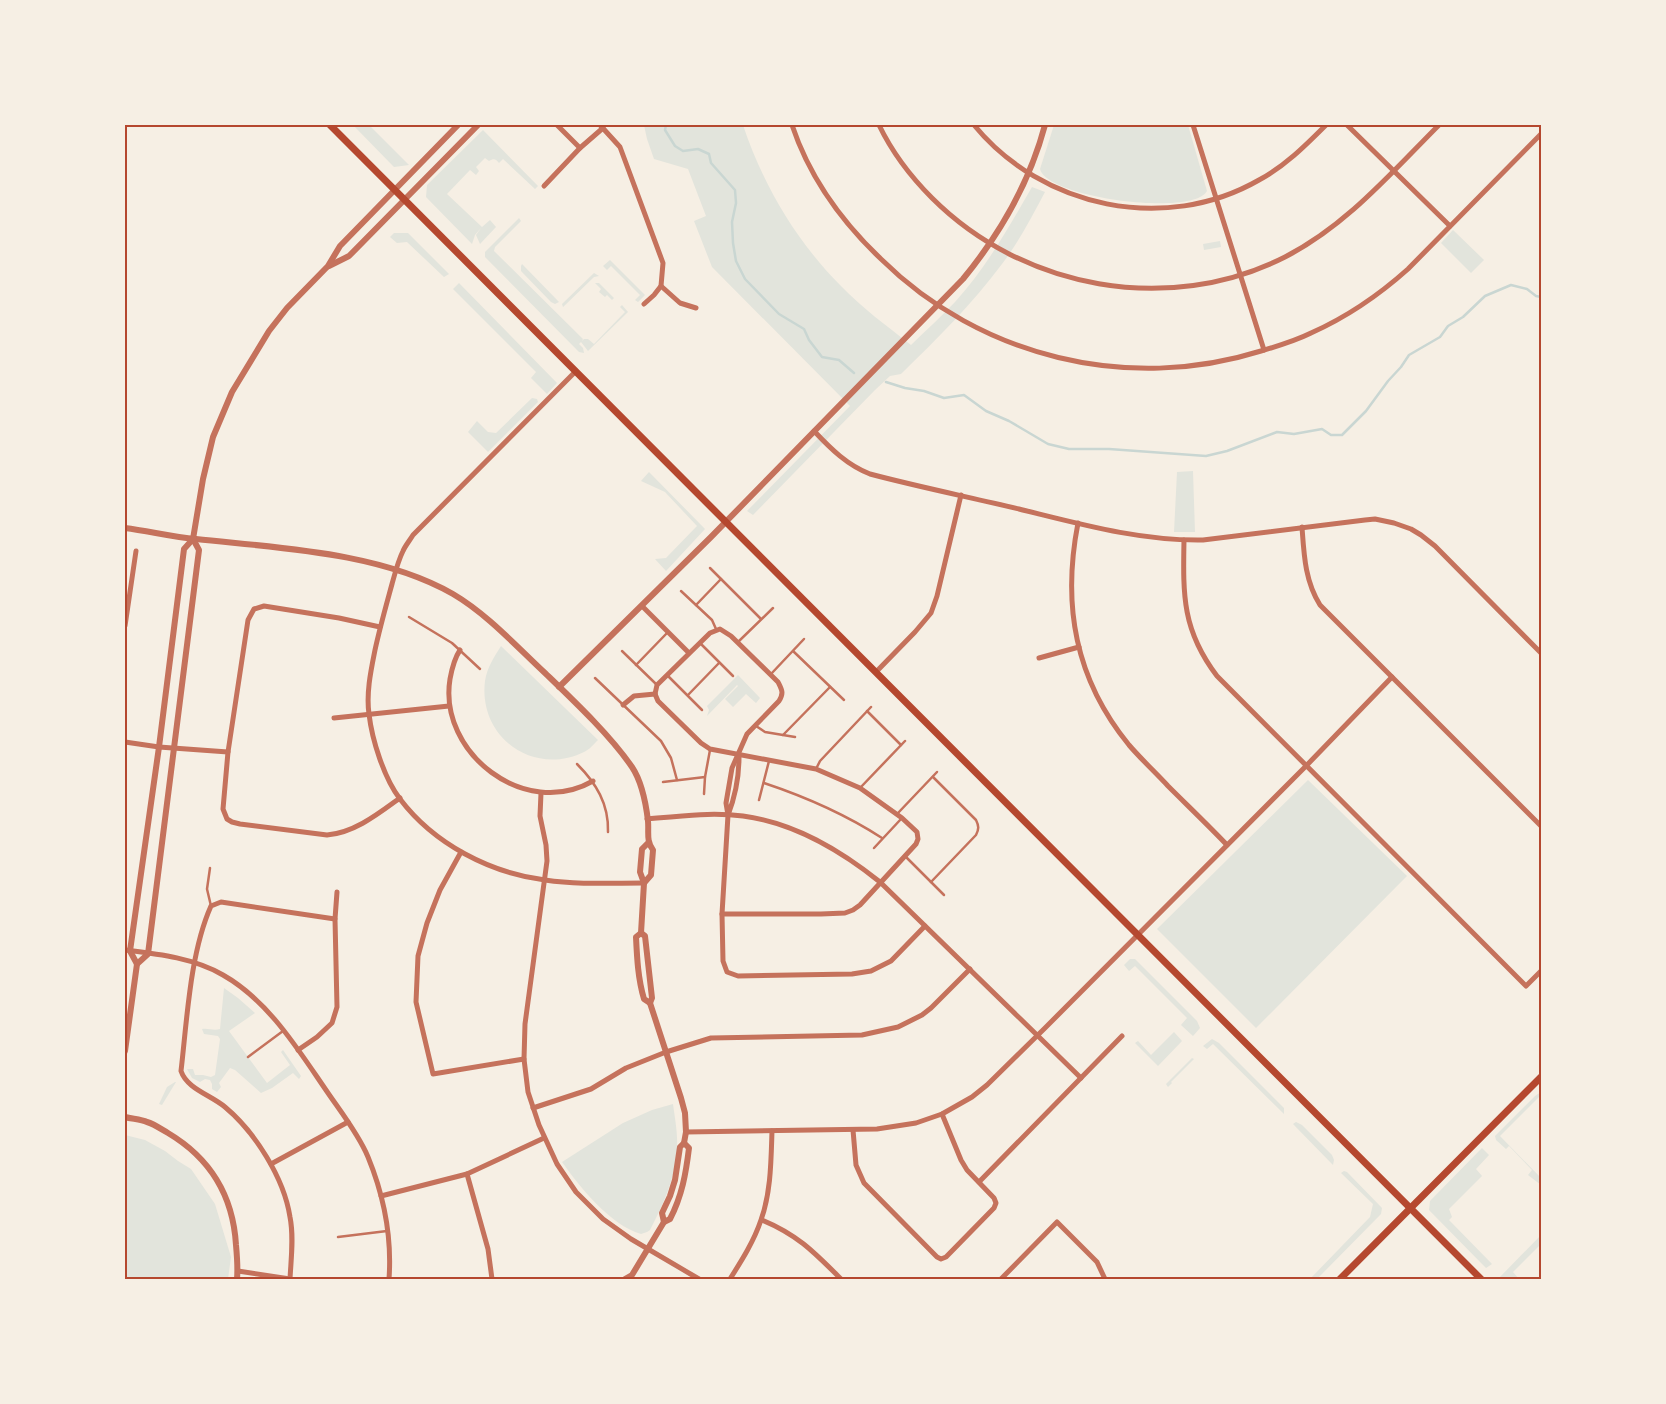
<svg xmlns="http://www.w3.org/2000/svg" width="1666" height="1404" font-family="Jost,sans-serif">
<rect width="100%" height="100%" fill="#f6efe4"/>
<!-- green -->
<g fill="#e2e4dc">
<path d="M 353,125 L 369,125 L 409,165 L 394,167 Z"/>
<path d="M 644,125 L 743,125 C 763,185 796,241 841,286 C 862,308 887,326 911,345 C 925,331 941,317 955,302 C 986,268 1009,227 1032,187 L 1045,192 C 1032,216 1019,242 1002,264 C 972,304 937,339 901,374 L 890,376 L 875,390 L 753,515 L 747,511 L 850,406 L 712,267 L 694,221 L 706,216 L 688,169 L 654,159 L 647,139 Z"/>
<path d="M 1054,125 L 1188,125 L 1207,191 C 1193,217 1047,198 1040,169 Z"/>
<path d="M 483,130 L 538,186 L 535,189 L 503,159 L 499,163 C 496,159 494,158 489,161 L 485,158 L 476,167 L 479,171 L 476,175 L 470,170 L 447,194 L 482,227 L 490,220 L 496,227 L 480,244 L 476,235 L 481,228 L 475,235 L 472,244 L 426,197 L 427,185 Z"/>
<path d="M 519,218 L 521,221 L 495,247 L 494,251 L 583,339 L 582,341 L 584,339 L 588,339 L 594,344 L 625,312 L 620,307 L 622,305 L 628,312 L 588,351 L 581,342 L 579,344 L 583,348 L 584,353 L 579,352 L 485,257 L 485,252 Z"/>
<path d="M 1453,230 L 1484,260 L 1471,273 L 1441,243 Z"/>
<path d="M 394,233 L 408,233 L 449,274 L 444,277 L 407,242 L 397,243 L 390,237 Z"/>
<path d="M 1220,241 L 1221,247 L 1204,250 L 1203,244 Z"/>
<path d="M 610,260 L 645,295 L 638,302 L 635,300 L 640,295 L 611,266 L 607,270 L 603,266 Z"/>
<path d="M 522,264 L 559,302 L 555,304 L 551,302 L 521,271 L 521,266 Z"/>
<path d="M 594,273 L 599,276 L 594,277 L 563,307 L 562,304 Z"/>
<path d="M 459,283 L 557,383 L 547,394 L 531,378 L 536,372 L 453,289 Z"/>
<path d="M 595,283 L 599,283 L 614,298 L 612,300 L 607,295 L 605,297 L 599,292 L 601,289 Z"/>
<path d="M 532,398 L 537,399 L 538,402 L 488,452 L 468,432 L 477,421 L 488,432 L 496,433 Z"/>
<path d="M 1193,471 L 1195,532 L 1174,532 L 1177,472 Z"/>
<path d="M 649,472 L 705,529 L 666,571 L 655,559 L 666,558 L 697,526 L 665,492 L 641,481 Z"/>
<path d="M 501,646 L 598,740 C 594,744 589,750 584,752 C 533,777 478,737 485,681 C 487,668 494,657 501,646 Z"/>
<path d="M 738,675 L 760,698 L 756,703 L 746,694 L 733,707 L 725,699 L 738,686 L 737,685 L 707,716 L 709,710 L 707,706 Z"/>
<path d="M 1308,780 L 1407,876 L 1256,1028 L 1157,929 Z"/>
<path d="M 1130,959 L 1135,959 L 1197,1021 L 1200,1028 L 1193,1036 L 1181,1025 L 1187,1018 L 1135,966 L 1129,971 L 1124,965 Z"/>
<path d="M 224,988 L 238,998 L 255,1013 L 229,1031 L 267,1083 L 290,1065 L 281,1052 L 283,1050 L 301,1076 L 299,1079 L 293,1073 L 272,1088 L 261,1093 L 235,1070 L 230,1068 L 219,1083 L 221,1087 L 217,1092 L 212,1089 L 212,1084 L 210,1080 L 205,1079 L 200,1082 L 192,1078 L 187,1069 L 193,1069 L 195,1075 L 203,1075 L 211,1077 L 215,1075 L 220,1039 L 218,1036 L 204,1034 L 202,1029 C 208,1028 214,1031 220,1029 Z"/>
<path d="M 1174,1032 L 1182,1041 L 1158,1066 L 1135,1043 L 1138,1041 L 1151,1055 Z"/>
<path d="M 1212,1039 L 1219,1043 L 1284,1108 L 1284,1114 L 1213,1044 L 1207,1049 L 1203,1046 Z"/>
<path d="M 1192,1058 L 1194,1059 L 1171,1082 L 1172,1083 L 1168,1087 L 1166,1084 Z"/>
<path d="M 175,1082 L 176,1082 L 162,1105 L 159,1104 L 167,1087 Z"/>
<path d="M 1541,1092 L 1541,1095 L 1500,1136 L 1541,1178 L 1541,1185 L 1528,1175 L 1532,1170 L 1509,1146 L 1506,1149 L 1496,1140 L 1495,1136 L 1535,1096 Z"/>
<path d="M 673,1104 C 675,1119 678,1134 677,1150 C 675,1179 663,1205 650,1230 L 647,1232 L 641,1234 C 610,1225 580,1187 562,1162 L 623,1123 L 652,1110 Z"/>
<path d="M 1296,1122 L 1302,1125 L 1332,1155 L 1334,1160 L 1333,1165 L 1293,1124 Z"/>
<path d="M 125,1135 L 145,1140 L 165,1151 L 178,1161 L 191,1169 L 215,1204 L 231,1257 L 228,1279 L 125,1279 Z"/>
<path d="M 1482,1148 L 1489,1155 L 1476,1169 L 1482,1176 L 1449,1209 L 1452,1217 L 1449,1220 L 1492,1264 L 1486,1268 L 1429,1210 L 1430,1201 Z"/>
<path d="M 1344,1171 L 1347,1172 L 1382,1208 L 1381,1214 L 1317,1279 L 1310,1279 L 1370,1217 L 1373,1204 L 1341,1173 Z"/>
<path d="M 1541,1235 L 1541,1244 L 1513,1272 L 1519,1279 L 1498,1279 Z"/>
</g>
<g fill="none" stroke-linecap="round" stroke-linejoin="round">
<!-- stream -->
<g stroke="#c9d6d2" stroke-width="2.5">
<path d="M 666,125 L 665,130 L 675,146 L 683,151 L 698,149 L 709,154 L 711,163 L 735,190 L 736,203 L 732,222 L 733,243 L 736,261 L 745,279 L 779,314 L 804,329 L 809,340 L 822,357 L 839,360 L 854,373"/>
<path d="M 886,382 L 905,388 L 924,391 L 944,398 L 964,395 L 986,411 L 1009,421 L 1048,444 L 1069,449 L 1109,449 L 1206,456 L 1227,451 L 1277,432 L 1294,434 L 1322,429 L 1331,435 L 1342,435 L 1366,411 L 1388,381 L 1401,367 L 1409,355 L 1440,337 L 1448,326 L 1463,317 L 1485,296 L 1511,285 L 1527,289 L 1536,296 L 1541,297"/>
</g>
<!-- service -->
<g stroke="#c5725c" stroke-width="2.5">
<path d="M 710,568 L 761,619"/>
<path d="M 681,591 L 712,620 L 716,629"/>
<path d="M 696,605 L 721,579"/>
<path d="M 409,617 L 452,643 L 480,669"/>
<path d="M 738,642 L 773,608"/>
<path d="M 701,644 L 733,676"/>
<path d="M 622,651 L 656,684"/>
<path d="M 793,651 L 844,700"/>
<path d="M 636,665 L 668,632"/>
<path d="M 771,674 L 804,639"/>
<path d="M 667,675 L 702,710"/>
<path d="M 595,678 L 661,741 L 671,758 L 677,780"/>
<path d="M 688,695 L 719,663"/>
<path d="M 867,711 L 901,745"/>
<path d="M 756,726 L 765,732 L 795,737"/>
<path d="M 783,735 L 830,687"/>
<path d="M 577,764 C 596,783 609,804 608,832"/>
<path d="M 816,769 L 820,761 L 871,707"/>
<path d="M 663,782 L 705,777"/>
<path d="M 764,783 C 806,797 845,814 882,838"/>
<path d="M 860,788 L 905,741"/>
<path d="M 704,794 L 705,777 L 710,750"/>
<path d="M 759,800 L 769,761"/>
<path d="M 898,813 L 937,772"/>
<path d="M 874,848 L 901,819"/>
<path d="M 906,857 L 944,895"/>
<path d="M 210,868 L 207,889 L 211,906"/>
<path d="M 931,882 L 976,835 C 979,829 979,826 976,820 L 933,777"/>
<path d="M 248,1057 L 283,1031"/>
<path d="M 338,1237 L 387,1231"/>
</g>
<!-- minor -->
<g stroke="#c5725c" stroke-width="5">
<path d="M 557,125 L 580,148"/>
<path d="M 600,125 L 620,147 L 663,263 L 661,286 L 654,295 L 644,304"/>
<path d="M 792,125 C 809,176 842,222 881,259 C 980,357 1128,393 1261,351 C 1278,346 1295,341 1311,333 C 1347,317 1379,295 1408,269 L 1541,134"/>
<path d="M 879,125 C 892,152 911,177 932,198 C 1023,289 1168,316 1285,257 C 1346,226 1391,173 1439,125"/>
<path d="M 974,125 C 1042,208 1165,234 1259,180 C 1285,166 1305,146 1326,125"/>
<path d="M 1193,125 L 1264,350"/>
<path d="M 1347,125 L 1450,226"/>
<path d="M 544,186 L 580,148 L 603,128"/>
<path d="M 661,286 L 680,303 L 696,308"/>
<path d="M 576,371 L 413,535 C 410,540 405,546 403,551 C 398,561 395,573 392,584 C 386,606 380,627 375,650 C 371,670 366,693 369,714 C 372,740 384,778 400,799 C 434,844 490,873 545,880 C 578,885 611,883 644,883"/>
<path d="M 814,431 C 831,449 847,465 870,474 C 919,487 969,497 1019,509 C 1080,524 1140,541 1203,540 L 1365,520 L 1375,519 L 1394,523 L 1411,529 L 1421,535 L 1435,546 L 1541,653"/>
<path d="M 1078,523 C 1062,605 1075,679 1129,745 C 1141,759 1155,772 1168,786 C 1188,806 1208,825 1227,845"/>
<path d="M 1302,527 C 1304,555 1305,581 1320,605 L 1541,826"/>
<path d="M 1184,540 C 1183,595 1182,630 1217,676 L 1526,986 L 1541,971"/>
<path d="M 642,606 L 689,653"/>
<path d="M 125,626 L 136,551"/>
<path d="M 380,627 L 339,618 L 264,606 L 254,609 L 248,620 L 228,752 L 223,809 L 227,819 L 232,822 L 240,824 L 327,835 C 354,833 378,814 400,798"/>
<path d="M 460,650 C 454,659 452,668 450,679 C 438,753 525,820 593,781"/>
<path d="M 1039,658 L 1079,647"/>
<path d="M 876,672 L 915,632 L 931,613 L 937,596 L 961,495"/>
<path d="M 655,694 L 657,685 L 710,633 L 720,629 L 731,636 L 778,682 C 782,690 784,693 779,701 L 747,734 L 732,768 L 726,803 L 728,815 L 722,914 L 723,961 L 727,972 L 738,976 L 852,974 L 871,971 L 891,961 L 925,926"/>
<path d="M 655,694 L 658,701 L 701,743 L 710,749 L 816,769 L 860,788 L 902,818 L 917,832 L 918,839 L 916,844 L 860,905 L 853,910 L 845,913 L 821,914 L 722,914"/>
<path d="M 623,705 L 634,696 L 655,694"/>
<path d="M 334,718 L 449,706"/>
<path d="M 125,742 L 159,747 L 228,752"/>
<path d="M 541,793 L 540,816 L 546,845 L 547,861 L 525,1024 L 524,1059 L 528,1092 L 539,1125 L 557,1164 L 576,1192 L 603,1219 L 631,1239 L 699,1279"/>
<path d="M 728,815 C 735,797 739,776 739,757"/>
<path d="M 647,819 C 679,816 712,812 743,816 C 795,823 840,850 880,882 L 1081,1078"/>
<path d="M 461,852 L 440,890 L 427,923 L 418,956 L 416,1002 L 433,1074 L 524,1059"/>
<path d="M 125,950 C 158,954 194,958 223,975 C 269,1001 299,1051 328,1093 C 341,1112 359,1135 368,1157 C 384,1196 392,1237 389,1279"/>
<path d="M 298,1050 L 317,1037 L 332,1023 L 337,1007 L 335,919 L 337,892"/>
<path d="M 533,1108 L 591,1089 L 626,1068 L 666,1052 L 711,1038 L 862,1035 L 898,1027 L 922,1015 L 931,1008 L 970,969"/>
<path d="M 853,1130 L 856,1165 L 864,1183 L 937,1257 L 941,1259 L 946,1257 L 994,1208 L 996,1203 L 994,1198 L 967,1170 L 961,1160 L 942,1114"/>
<path d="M 686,1132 L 877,1129 L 916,1123 L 942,1114 L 972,1097 L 987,1085 L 1045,1028 L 1306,766 L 1392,677"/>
<path d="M 271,1164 L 348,1122"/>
<path d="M 467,1174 L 488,1249 L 492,1279"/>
<path d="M 979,1182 L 1122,1036"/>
<path d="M 381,1196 L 467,1174 L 544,1138"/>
<path d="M 762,1220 C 798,1235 814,1252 841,1279"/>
<path d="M 238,1271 L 290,1279"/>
<path d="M 290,1279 C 291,1259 294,1237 290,1217 C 284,1178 255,1132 225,1107 C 211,1095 187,1089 181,1071 C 187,1020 190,953 211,906 L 221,902 L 335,919"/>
<path d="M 730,1279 C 742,1260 754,1241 761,1220 C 771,1192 771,1161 772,1131"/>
<path d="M 1001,1279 L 1057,1222 L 1097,1262 L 1105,1279"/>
</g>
<!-- tertiary -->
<g stroke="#c5725c" stroke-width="6">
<path d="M 329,266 L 349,256 L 478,125"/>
<path d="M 125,528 C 149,531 172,537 196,539 C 278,548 380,552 453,594 C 487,614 516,646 545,673 C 573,700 610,735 632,767 C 642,782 646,804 648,821 C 649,832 646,841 653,850 L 651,875 L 644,883"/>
<path d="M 559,687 L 711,537 L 963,279 C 1000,234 1030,181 1045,125"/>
<path d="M 648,843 L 642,849 L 640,872 L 644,883 L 641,933 L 636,937 C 637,958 638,979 644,999 L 650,1003"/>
<path d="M 641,933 L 645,936 L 652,998 L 650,1003 L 681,1098 L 685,1113 L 686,1132 L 684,1143 L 680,1147 L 675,1180 L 670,1196 L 662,1213 L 664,1222"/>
<path d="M 137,964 L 148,954 L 199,550 L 193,539 L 203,479 L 213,437 L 232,392 L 269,331 L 287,308 L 328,266 L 340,246 L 458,125"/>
<path d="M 125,1051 L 137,964 L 130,951 L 159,747 L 184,549 L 193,539"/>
<path d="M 125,1117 C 132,1119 141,1119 147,1122 C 154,1124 161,1129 168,1133 C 210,1158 233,1195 236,1245 C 237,1256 238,1268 237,1279"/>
<path d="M 625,1279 L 632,1275 L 664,1222 L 670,1219 C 682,1196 686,1173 689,1148 L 684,1143"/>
</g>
<!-- secondary -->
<g stroke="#b5482f" stroke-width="7">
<path d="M 330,125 L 1481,1279"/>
<path d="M 1340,1279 L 1541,1077"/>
</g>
</g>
<!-- border -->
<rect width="1666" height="1404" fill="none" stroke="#f6efe4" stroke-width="252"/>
<rect x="126" y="126" width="1414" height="1152" fill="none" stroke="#b5482f" stroke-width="2"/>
</svg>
